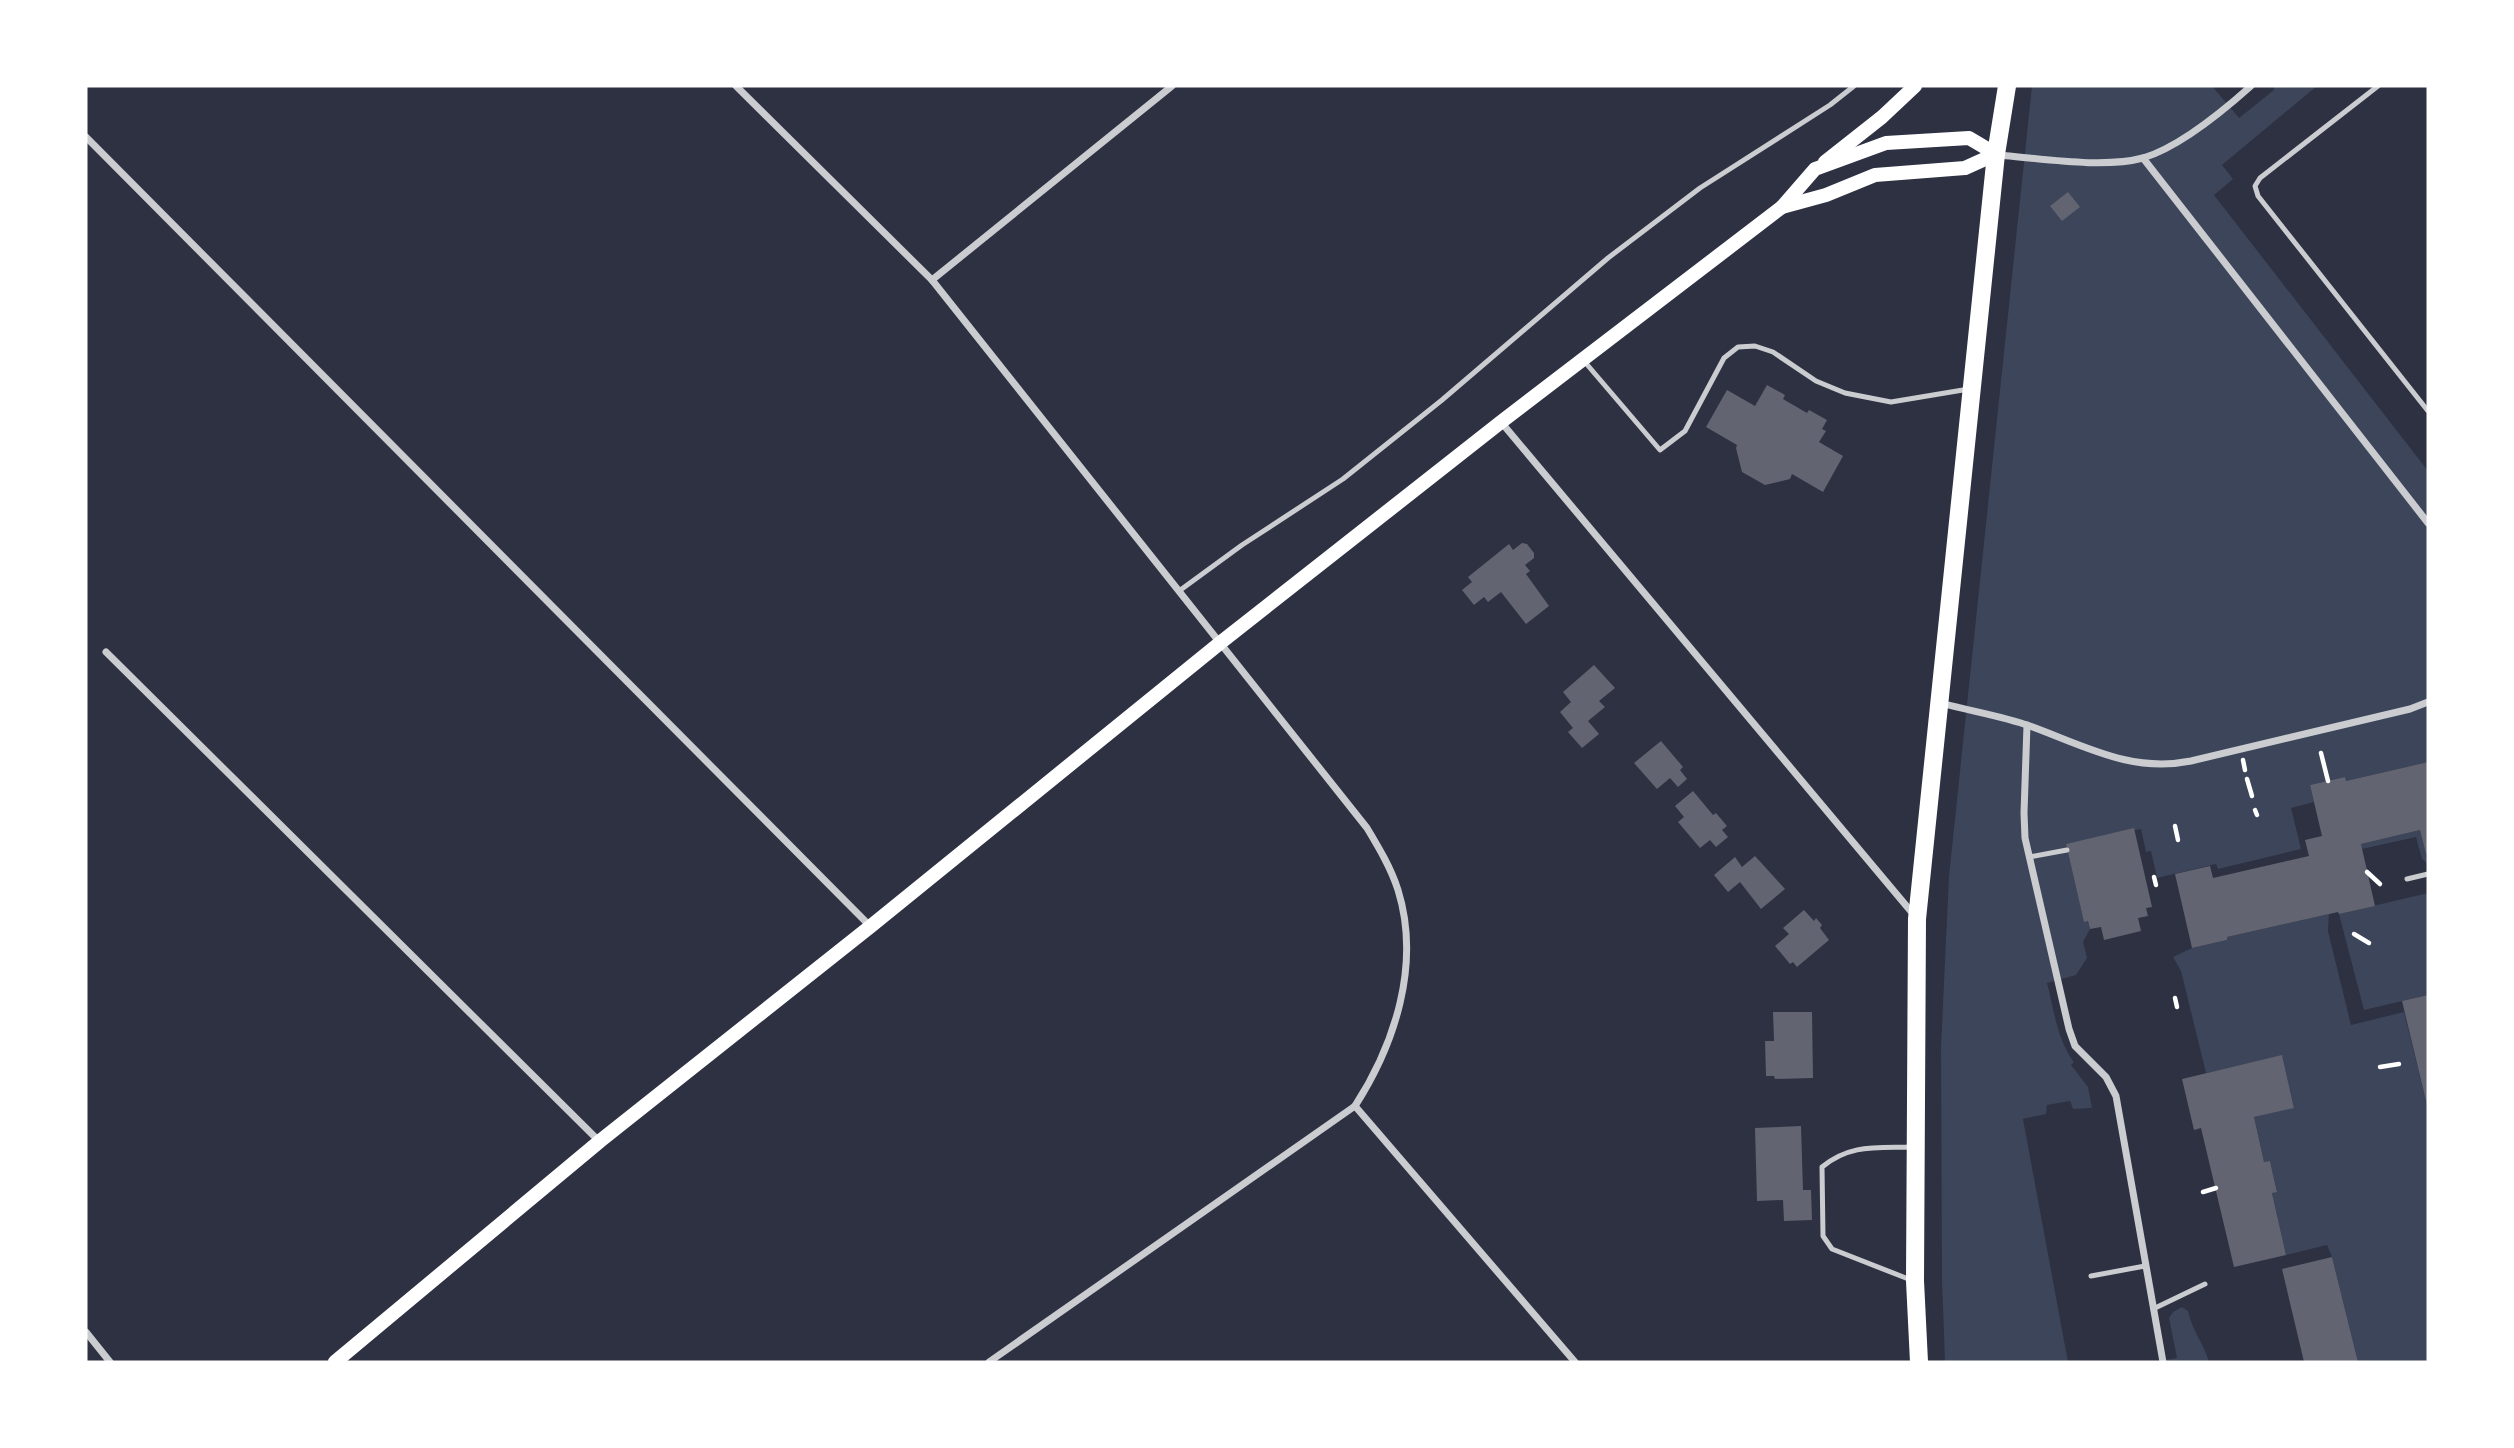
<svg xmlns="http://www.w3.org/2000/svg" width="2514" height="1448" font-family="Karla,sans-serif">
<rect width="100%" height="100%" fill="#2d3142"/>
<!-- green -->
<g fill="#3c4559">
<path d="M 2032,86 L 2212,86 L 2239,118 L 2274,90 L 2274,86 L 2317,86 L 2222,165 L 2233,179 L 2214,195 L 2428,471 L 2428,762 L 2346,781 L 2345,777 L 2310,785 L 2314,802 L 2291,808 L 2301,849 L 2218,869 L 2216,864 L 2157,878 L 2151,851 L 2146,852 L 2141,829 L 2066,844 L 2084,921 L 2088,921 L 2090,929 L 2083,942 L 2087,958 L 2076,975 L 2047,983 C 2054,1009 2057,1040 2074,1062 L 2071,1065 L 2088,1087 L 2092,1108 L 2073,1109 L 2070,1101 L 2047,1105 L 2046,1114 L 2023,1119 L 2068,1362 L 1945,1362 L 1942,1281 L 1941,1047 L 1949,876 Z"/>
<path d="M 2420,830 L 2426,854 L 2428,854 L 2428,864 L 2422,859 L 2416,837 L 2362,849 L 2361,844 Z"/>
<path d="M 2428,893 L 2428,995 L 2364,1010 L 2339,914 Z"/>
<path d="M 2329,914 L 2328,931 L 2351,1025 L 2404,1012 L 2428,1109 L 2428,1362 L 2358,1362 L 2332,1257 L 2327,1245 L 2286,1255 L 2272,1193 L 2277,1191 L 2270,1161 L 2264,1162 L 2254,1117 L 2294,1107 L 2282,1056 L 2206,1073 L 2181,971 L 2173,957 L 2192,948 L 2227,940 L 2227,937 Z"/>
<path d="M 2182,1307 L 2188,1311 C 2192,1330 2204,1344 2209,1362 L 2151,1362 L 2177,1358 L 2169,1318 L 2173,1312 Z"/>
</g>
<!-- building -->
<g fill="#626471">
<path d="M 2068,192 L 2080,207 L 2062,221 L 2050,206 Z"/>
<path d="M 1767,385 L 1785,395 L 1783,399 L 1807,413 L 1809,410 L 1827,420 L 1822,429 L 1826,431 L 1819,442 L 1843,456 L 1823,492 L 1792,474 L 1790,479 L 1765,485 L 1742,472 L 1736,448 L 1737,445 L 1706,427 L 1727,390 L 1755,406 Z"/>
<path d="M 1522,543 L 1527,544 L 1534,553 L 1534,558 L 1525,565 L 1530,571 L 1526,574 L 1549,606 L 1526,624 L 1501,592 L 1488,602 L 1484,597 L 1474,605 L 1462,590 L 1472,582 L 1468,577 L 1509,544 L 1513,550 Z"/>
<path d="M 1594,665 L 1615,688 L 1599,701 L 1605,707 L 1588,721 L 1599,734 L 1582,748 L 1568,732 L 1573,728 L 1560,712 L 1571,702 L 1563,692 Z"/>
<path d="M 1661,741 L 1683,767 L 1680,770 L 1687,779 L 1678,787 L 1670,778 L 1657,789 L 1634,763 Z"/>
<path d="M 2428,762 L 2428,854 L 2426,854 L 2420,830 L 2361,844 L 2375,906 L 2339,914 L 2338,912 L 2227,937 L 2227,940 L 2192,948 L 2175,874 L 2210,866 L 2213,878 L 2309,856 L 2305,840 L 2322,836 L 2310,785 L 2345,777 L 2346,781 Z"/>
<path d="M 1693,791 L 1713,815 L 1716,813 L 1727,826 L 1722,830 L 1728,837 L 1716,847 L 1710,840 L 1700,848 L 1678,822 L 1684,817 L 1675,806 Z"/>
<path d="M 2134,828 L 2152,907 L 2146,908 L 2148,916 L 2138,918 L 2141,931 L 2104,940 L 2101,927 L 2090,929 L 2088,921 L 2084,922 L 2066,844 Z"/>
<path d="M 1755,856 L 1785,889 L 1761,909 L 1740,882 L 1728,892 L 1714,875 L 1735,857 L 1742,867 Z"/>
<path d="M 1804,910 L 1814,921 L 1816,918 L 1822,925 L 1820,928 L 1829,940 L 1797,967 L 1793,962 L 1790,964 L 1775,946 L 1789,934 L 1783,928 Z"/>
<path d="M 2428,995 L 2428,1105 L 2427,1105 L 2402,1001 Z"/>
<path d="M 1773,1012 L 1812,1012 L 1813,1078 L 1775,1079 L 1774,1076 L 1766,1076 L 1765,1041 L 1774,1041 Z"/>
<path d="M 2282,1055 L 2294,1108 L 2254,1117 L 2264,1162 L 2270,1161 L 2277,1192 L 2272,1193 L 2286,1255 L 2234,1267 L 2201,1128 L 2194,1130 L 2182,1079 Z"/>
<path d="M 1801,1126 L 1803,1190 L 1811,1190 L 1812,1220 L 1784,1221 L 1783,1200 L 1757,1201 L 1755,1128 Z"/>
<path d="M 2332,1257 L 2358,1362 L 2304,1362 L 2282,1269 Z"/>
</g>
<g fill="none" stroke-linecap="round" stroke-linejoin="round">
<!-- path -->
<g stroke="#fff" stroke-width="4.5">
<path d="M 2321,753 L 2328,781"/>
<path d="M 2243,760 L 2245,770"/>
<path d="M 2247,779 L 2252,796"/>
<path d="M 2255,810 L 2257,815"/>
<path d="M 2175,826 L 2178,840"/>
<path d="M 2367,872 L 2380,884"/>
<path d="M 2154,877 L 2156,885"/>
<path d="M 2354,934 L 2369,943"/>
<path d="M 2175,998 L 2177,1007"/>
<path d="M 2380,1067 L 2399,1064"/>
<path d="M 2203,1192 L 2216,1188"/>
</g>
<!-- service -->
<g stroke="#caccd0" stroke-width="5">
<path d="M 2378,86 L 2260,178 L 2255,186 L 2258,196 L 2428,411"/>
<path d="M 1584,361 L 1660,450 L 1685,431 L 1724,358 L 1738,347 L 1755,346 L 1773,352 L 1816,381 L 1845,393 L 1891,402 L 1969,389"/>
<path d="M 1179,591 L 1242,545 L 1343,479 L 1442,400 L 1608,258 L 1700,188 L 1830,105 L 1854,86"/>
<path d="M 2029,857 L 2067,850"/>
<path d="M 2407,879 L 2428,874"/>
<path d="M 1911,1147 C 1876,1148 1850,1144 1822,1167 L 1823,1236 L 1832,1249 L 1911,1280"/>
<path d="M 2091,1276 L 2145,1266"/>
<path d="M 2153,1309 L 2205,1284"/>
</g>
<!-- minor -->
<g stroke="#caccd0" stroke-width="7">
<path d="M 736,86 L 932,280 L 1367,828 C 1379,848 1391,868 1398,890 C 1421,964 1395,1044 1355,1106 L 989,1362"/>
<path d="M 86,137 L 870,926"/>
<path d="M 1997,155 C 2039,158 2102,169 2143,158 C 2180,147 2223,111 2251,86"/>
<path d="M 2143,158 L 2428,523"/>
<path d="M 932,280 L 1172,86"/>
<path d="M 1501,422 L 1914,915"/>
<path d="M 106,652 L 599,1141"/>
<path d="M 1941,703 C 1970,711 2002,716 2030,726 C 2085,746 2131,773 2191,761 L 2410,709 L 2428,702"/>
<path d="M 2027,725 L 2024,813 L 2025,838 L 2069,1029 L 2075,1046 L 2106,1077 L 2116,1096 L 2163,1362"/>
<path d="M 1355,1106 L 1575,1362"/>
<path d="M 86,1332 L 110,1362"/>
</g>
<!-- secondary -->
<g stroke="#fff" stroke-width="14">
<path d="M 1825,162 L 1882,117 L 1915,86"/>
<path d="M 1782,207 L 1826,195 L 1875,175 L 1965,168 L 1996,154"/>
<path d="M 335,1362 L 600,1141 L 871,926 L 1220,643 L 1501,422 L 1782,207 L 1815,169 L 1886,143 L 1969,138 L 1996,154"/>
</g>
<!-- primary -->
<path stroke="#fff" stroke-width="18" d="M 1919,1362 L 1915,1281 L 1917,919 L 1996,154 L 2007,86"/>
</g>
<!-- border -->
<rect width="2514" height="1448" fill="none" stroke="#ffffff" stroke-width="175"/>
</svg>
